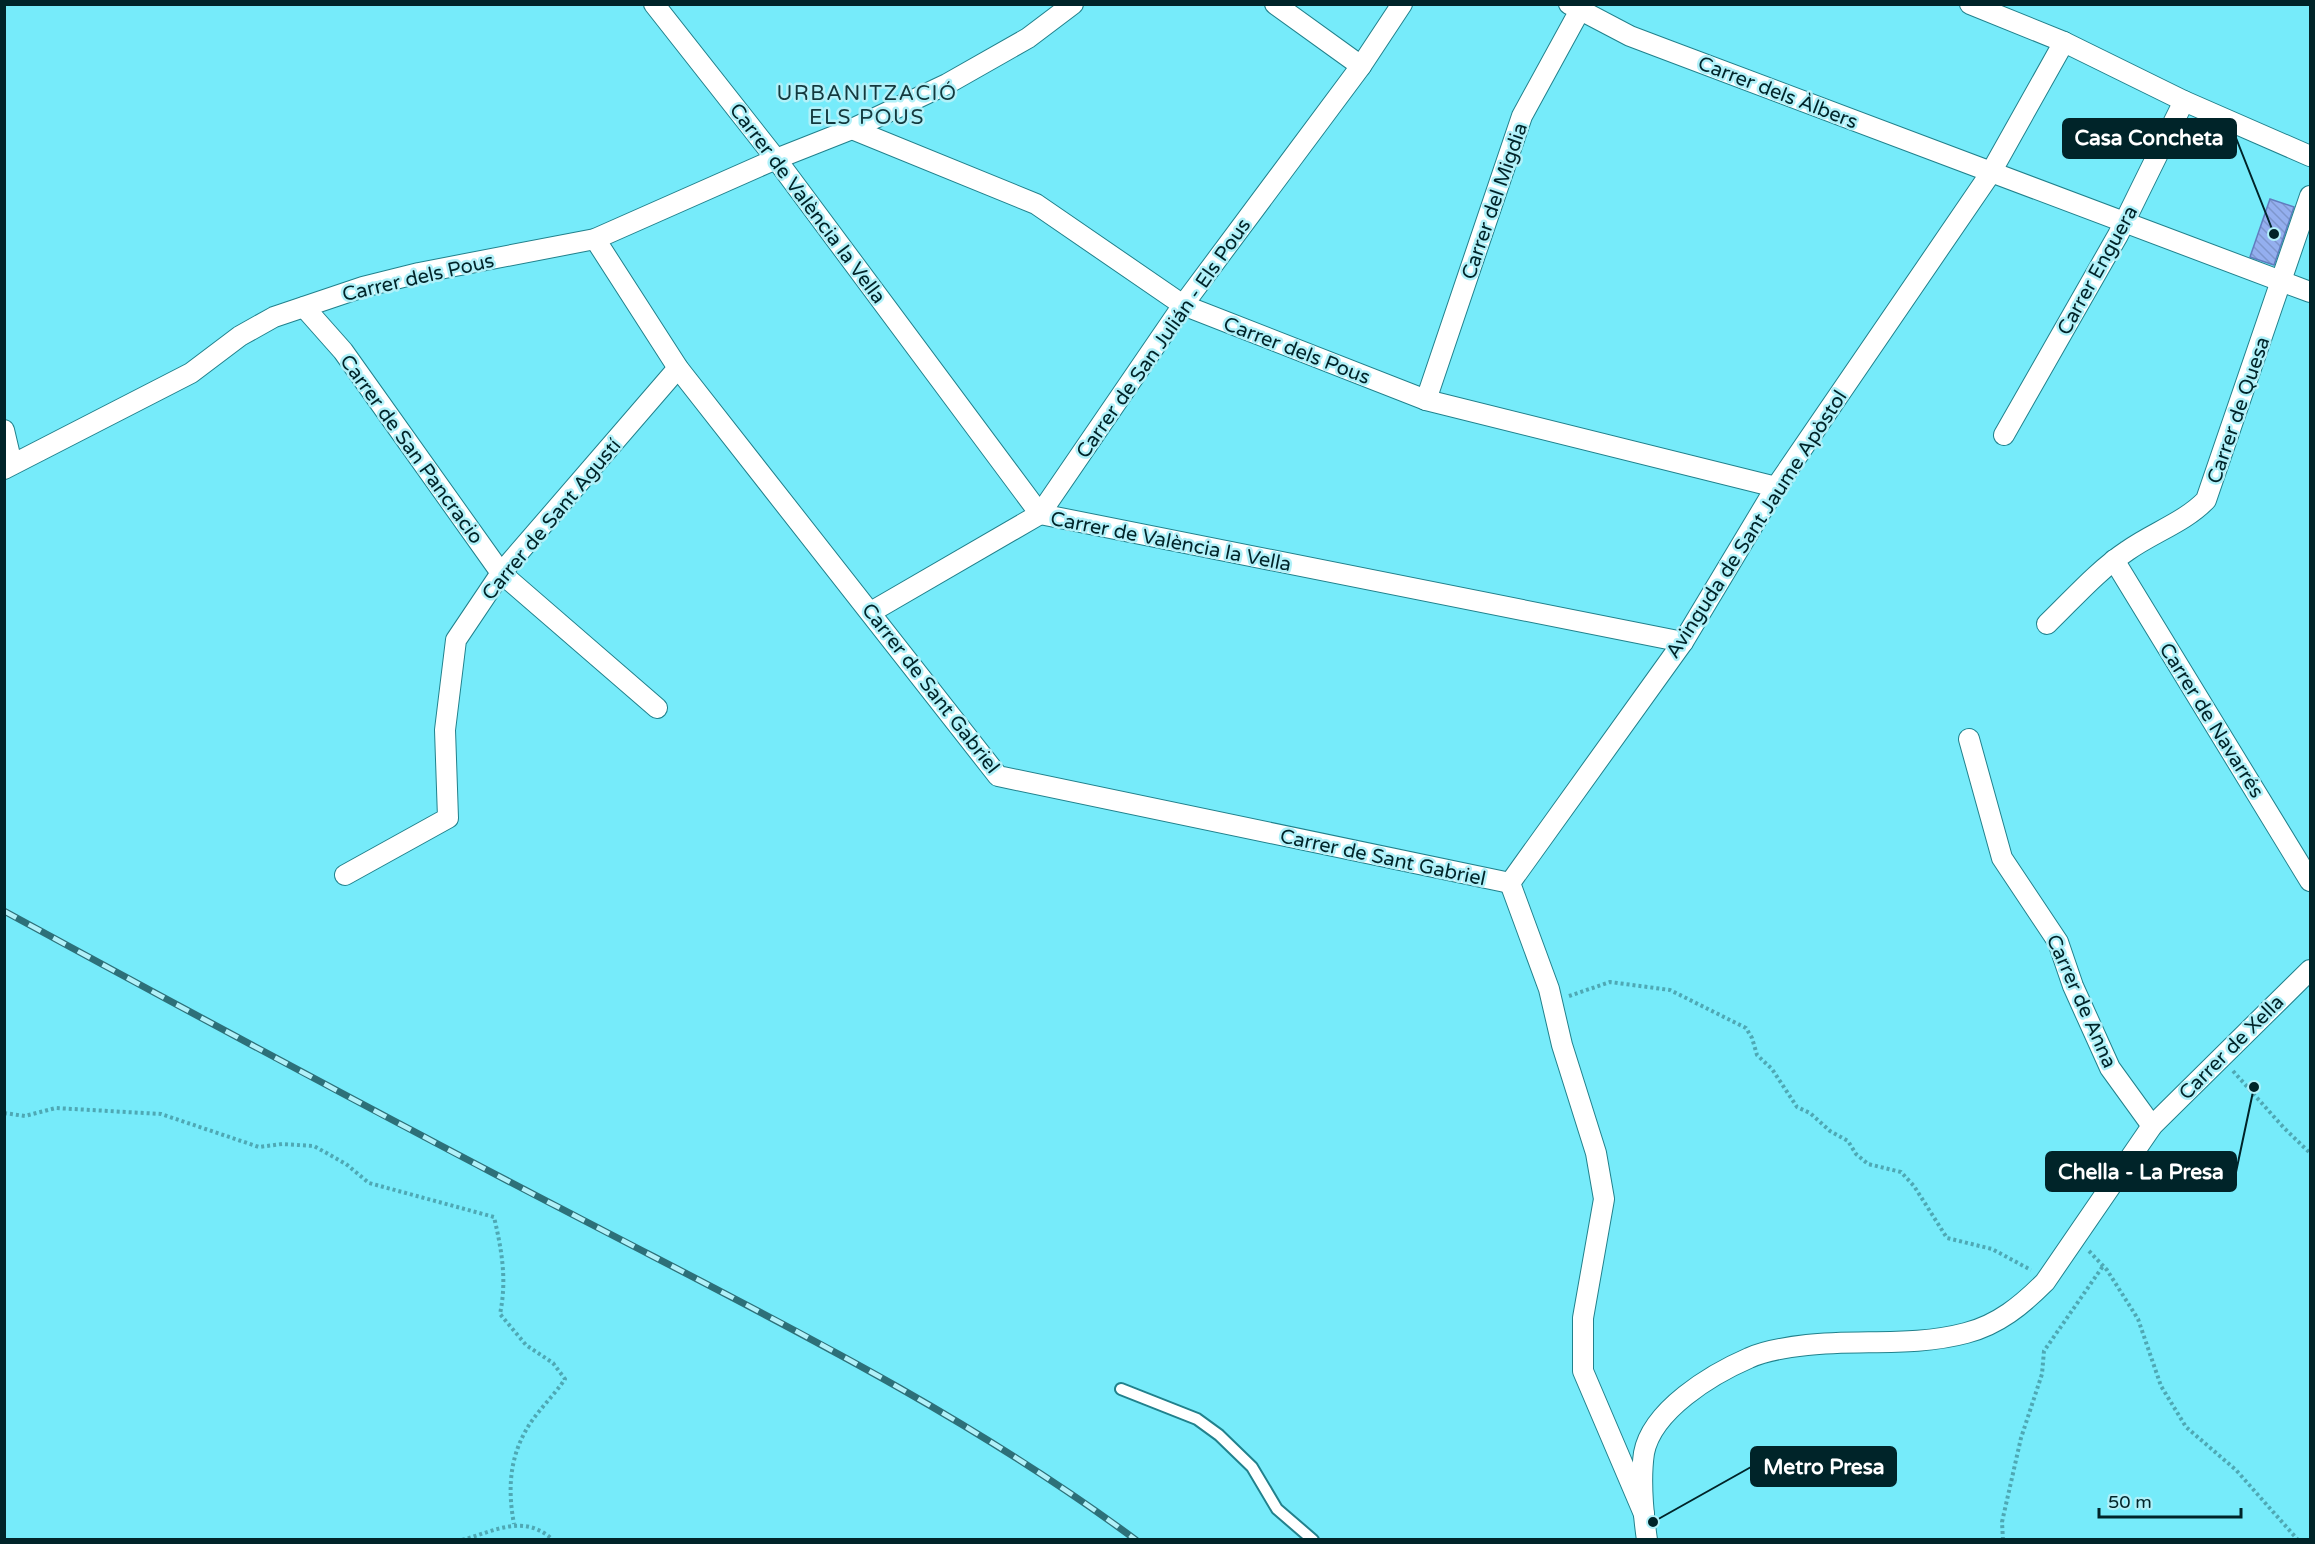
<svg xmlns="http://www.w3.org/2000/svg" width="2315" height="1544" font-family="'Varela Round',sans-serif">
<defs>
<pattern id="building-back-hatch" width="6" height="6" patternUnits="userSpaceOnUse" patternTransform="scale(1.5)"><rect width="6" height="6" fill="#94afef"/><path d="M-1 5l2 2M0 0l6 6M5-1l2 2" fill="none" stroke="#7e96cd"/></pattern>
</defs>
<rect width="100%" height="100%" fill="#76ebfa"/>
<!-- building -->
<path fill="url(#building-back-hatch)" stroke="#617cbf" stroke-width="1.5" d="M 2270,199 L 2294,207 L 2274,265 L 2250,257 Z"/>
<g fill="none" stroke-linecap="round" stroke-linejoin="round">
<defs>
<path id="service" d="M 1121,1389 L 1197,1419 L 1219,1435 L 1252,1467 L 1277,1509 L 1313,1540"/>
<g id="minor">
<path d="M 654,4 L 776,159 L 1040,514 L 1683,642"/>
<path d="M 1275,4 L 1361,66"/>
<path d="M 1569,4 L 1630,36 L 1667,50 L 2310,292"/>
<path d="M 1970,4 L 2064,42 L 2184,101 L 2310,156"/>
<path d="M 852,129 L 1036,204 L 1183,305 L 1426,400 L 1776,487"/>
<path d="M 595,239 L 678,368 L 998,776 L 1510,883"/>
<path d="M 304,307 L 343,351 L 501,573 L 657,708"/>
<path d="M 1426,400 L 1522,116 L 1580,10"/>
<path d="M 4,430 L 12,464"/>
<path d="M 2004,435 L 2118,235 L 2184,101"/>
<path d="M 4,469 L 191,373 L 240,336 L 274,317 L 363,287 L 419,273 L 595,239 L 776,159 L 852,129 L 947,84 L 1028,38 L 1073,4"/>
<path d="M 2114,560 L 2310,881"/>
<path d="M 871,612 L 1040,514 L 1183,305 L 1361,66 L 1402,4"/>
<path d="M 2047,624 C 2073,599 2097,571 2127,551 C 2152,533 2185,522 2206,500 L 2310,196"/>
<path d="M 1969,739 L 2002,858 L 2058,942 L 2073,986 L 2110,1068 L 2152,1126"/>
<path d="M 345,875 L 448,818 L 445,730 L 456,640 L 501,573 L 678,368"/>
<path d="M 1644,1514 L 1583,1371 L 1583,1318 L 1604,1199 L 1596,1153 L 1562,1045 L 1549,989 L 1510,883 L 1683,642 L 1776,487 L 1990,174 L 2064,42"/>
<path d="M 1647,1540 C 1643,1512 1640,1480 1644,1453 C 1652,1410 1712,1374 1749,1358 C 1766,1350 1789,1347 1807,1345 C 1859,1339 1914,1347 1966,1333 C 1998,1325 2022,1305 2045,1282 L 2152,1126 L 2310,970"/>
</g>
</defs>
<!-- service casing -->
<use href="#service" stroke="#21818c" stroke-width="14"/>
<!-- minor casing -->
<use href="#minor" stroke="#21818c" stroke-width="22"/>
<!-- path -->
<g stroke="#4ea8b4" stroke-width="4" stroke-dasharray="3 3" stroke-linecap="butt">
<path d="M 1569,996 L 1610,982 L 1670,990 L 1746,1028 L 1752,1038 L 1757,1055 L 1772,1069 L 1797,1107 L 1810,1113 L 1830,1131 L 1848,1141 L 1856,1154 L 1868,1164 L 1901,1172 L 1914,1186 L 1947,1238 L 1992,1249 L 2031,1270"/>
<path d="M 2233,1071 L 2284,1128 L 2310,1153"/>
<path d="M 4,1113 L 25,1116 L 56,1108 L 161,1114 L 259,1147 L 282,1144 L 314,1146 L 346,1164 L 369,1183 L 494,1217 C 502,1251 507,1280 500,1314 L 526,1345 L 553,1363 L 565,1379 C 553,1397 535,1413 525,1432 C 509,1461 508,1492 514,1524"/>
<path d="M 2089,1251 L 2107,1270 L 2138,1319 L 2161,1386 L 2186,1427 L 2236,1470 L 2298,1540"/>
<path d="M 462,1540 C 495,1531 524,1513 553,1540"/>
<path d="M 2003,1540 L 2002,1522 L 2021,1438 L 2042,1374 L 2044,1351 L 2103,1266"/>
</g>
<!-- service -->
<use href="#service" stroke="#fff" stroke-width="10"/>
<!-- minor -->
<use href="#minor" stroke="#fff" stroke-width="20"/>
<defs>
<path id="rail" d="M 4,911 C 197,1016 390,1120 585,1221 C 773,1319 965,1413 1136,1540"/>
</defs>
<!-- rail casing -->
<use href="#rail" stroke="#2d7079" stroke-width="7"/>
<!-- rail -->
<use href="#rail" stroke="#b1f1f9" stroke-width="4.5" stroke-dasharray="14" stroke-linecap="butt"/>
</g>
<g text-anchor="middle" stroke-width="5" stroke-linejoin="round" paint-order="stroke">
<!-- street labels -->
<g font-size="20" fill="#002429" stroke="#b1f1f9">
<text transform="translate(1778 92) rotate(21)" y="7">Carrer dels Àlbers</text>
<text transform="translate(1494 201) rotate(-71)" y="7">Carrer del Migdia</text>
<text transform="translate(808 203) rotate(53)" y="7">Carrer de València la Vella</text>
<text transform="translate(2097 270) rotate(-61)" y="7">Carrer Enguera</text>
<text transform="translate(418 277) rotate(-13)" y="7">Carrer dels Pous</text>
<text transform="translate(1163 338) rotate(-55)" y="7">Carrer de San Julián - Els Pous</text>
<text transform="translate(1297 350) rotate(21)" y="7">Carrer dels Pous</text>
<text transform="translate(2238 410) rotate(-71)" y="7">Carrer de Quesa</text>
<text transform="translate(412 449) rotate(54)" y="7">Carrer de San Pancracio</text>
<text transform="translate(551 519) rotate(-50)" y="7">Carrer de Sant Agustí</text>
<text transform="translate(1756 524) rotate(-57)" y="7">Avinguda de Sant Jaume Apòstol</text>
<text transform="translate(1171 541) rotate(11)" y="7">Carrer de València la Vella</text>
<text transform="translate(931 688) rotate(52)" y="7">Carrer de Sant Gabriel</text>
<text transform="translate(2212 720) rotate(58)" y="7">Carrer de Navarrés</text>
<text transform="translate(1383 857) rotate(12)" y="7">Carrer de Sant Gabriel</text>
<text transform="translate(2082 1001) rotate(66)" y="7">Carrer de Anna</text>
<text transform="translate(2231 1047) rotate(-45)" y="7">Carrer de Xella</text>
</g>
<!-- neighbourhood labels -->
<g font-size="21" letter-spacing="1.5" fill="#13393e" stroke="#b1f1f9">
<text x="867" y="100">URBANITZACIÓ<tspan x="867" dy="24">ELS POUS</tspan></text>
</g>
</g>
<!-- callouts -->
<path fill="none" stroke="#002429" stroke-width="2" d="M2274 234L2236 138M2254 1087L2236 1172M1653 1522L1751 1467"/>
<g fill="#002429" stroke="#b1f1f9" stroke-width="2">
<circle cx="2274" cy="234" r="6"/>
<circle cx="2254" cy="1087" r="6"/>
<circle cx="1653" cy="1522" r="6"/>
</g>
<g fill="#002429" stroke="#002429" stroke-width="2">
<rect x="2063" y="119" width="173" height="39" rx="6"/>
<rect x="2046" y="1152" width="190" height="39" rx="6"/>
<rect x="1751" y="1447" width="145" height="39" rx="6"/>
</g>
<g font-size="21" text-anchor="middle" font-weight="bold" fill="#fff">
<text x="2149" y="145">Casa Concheta</text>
<text x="2141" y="1179">Chella - La Presa</text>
<text x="1824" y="1474">Metro Presa</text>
</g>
<!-- border -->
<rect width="2315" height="1544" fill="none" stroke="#002429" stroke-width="12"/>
<!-- scale -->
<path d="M2099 1508v9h142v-9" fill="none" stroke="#002429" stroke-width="3"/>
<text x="2108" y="1508" font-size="18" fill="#002429" stroke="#b1f1f9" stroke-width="4.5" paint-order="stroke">50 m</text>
</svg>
